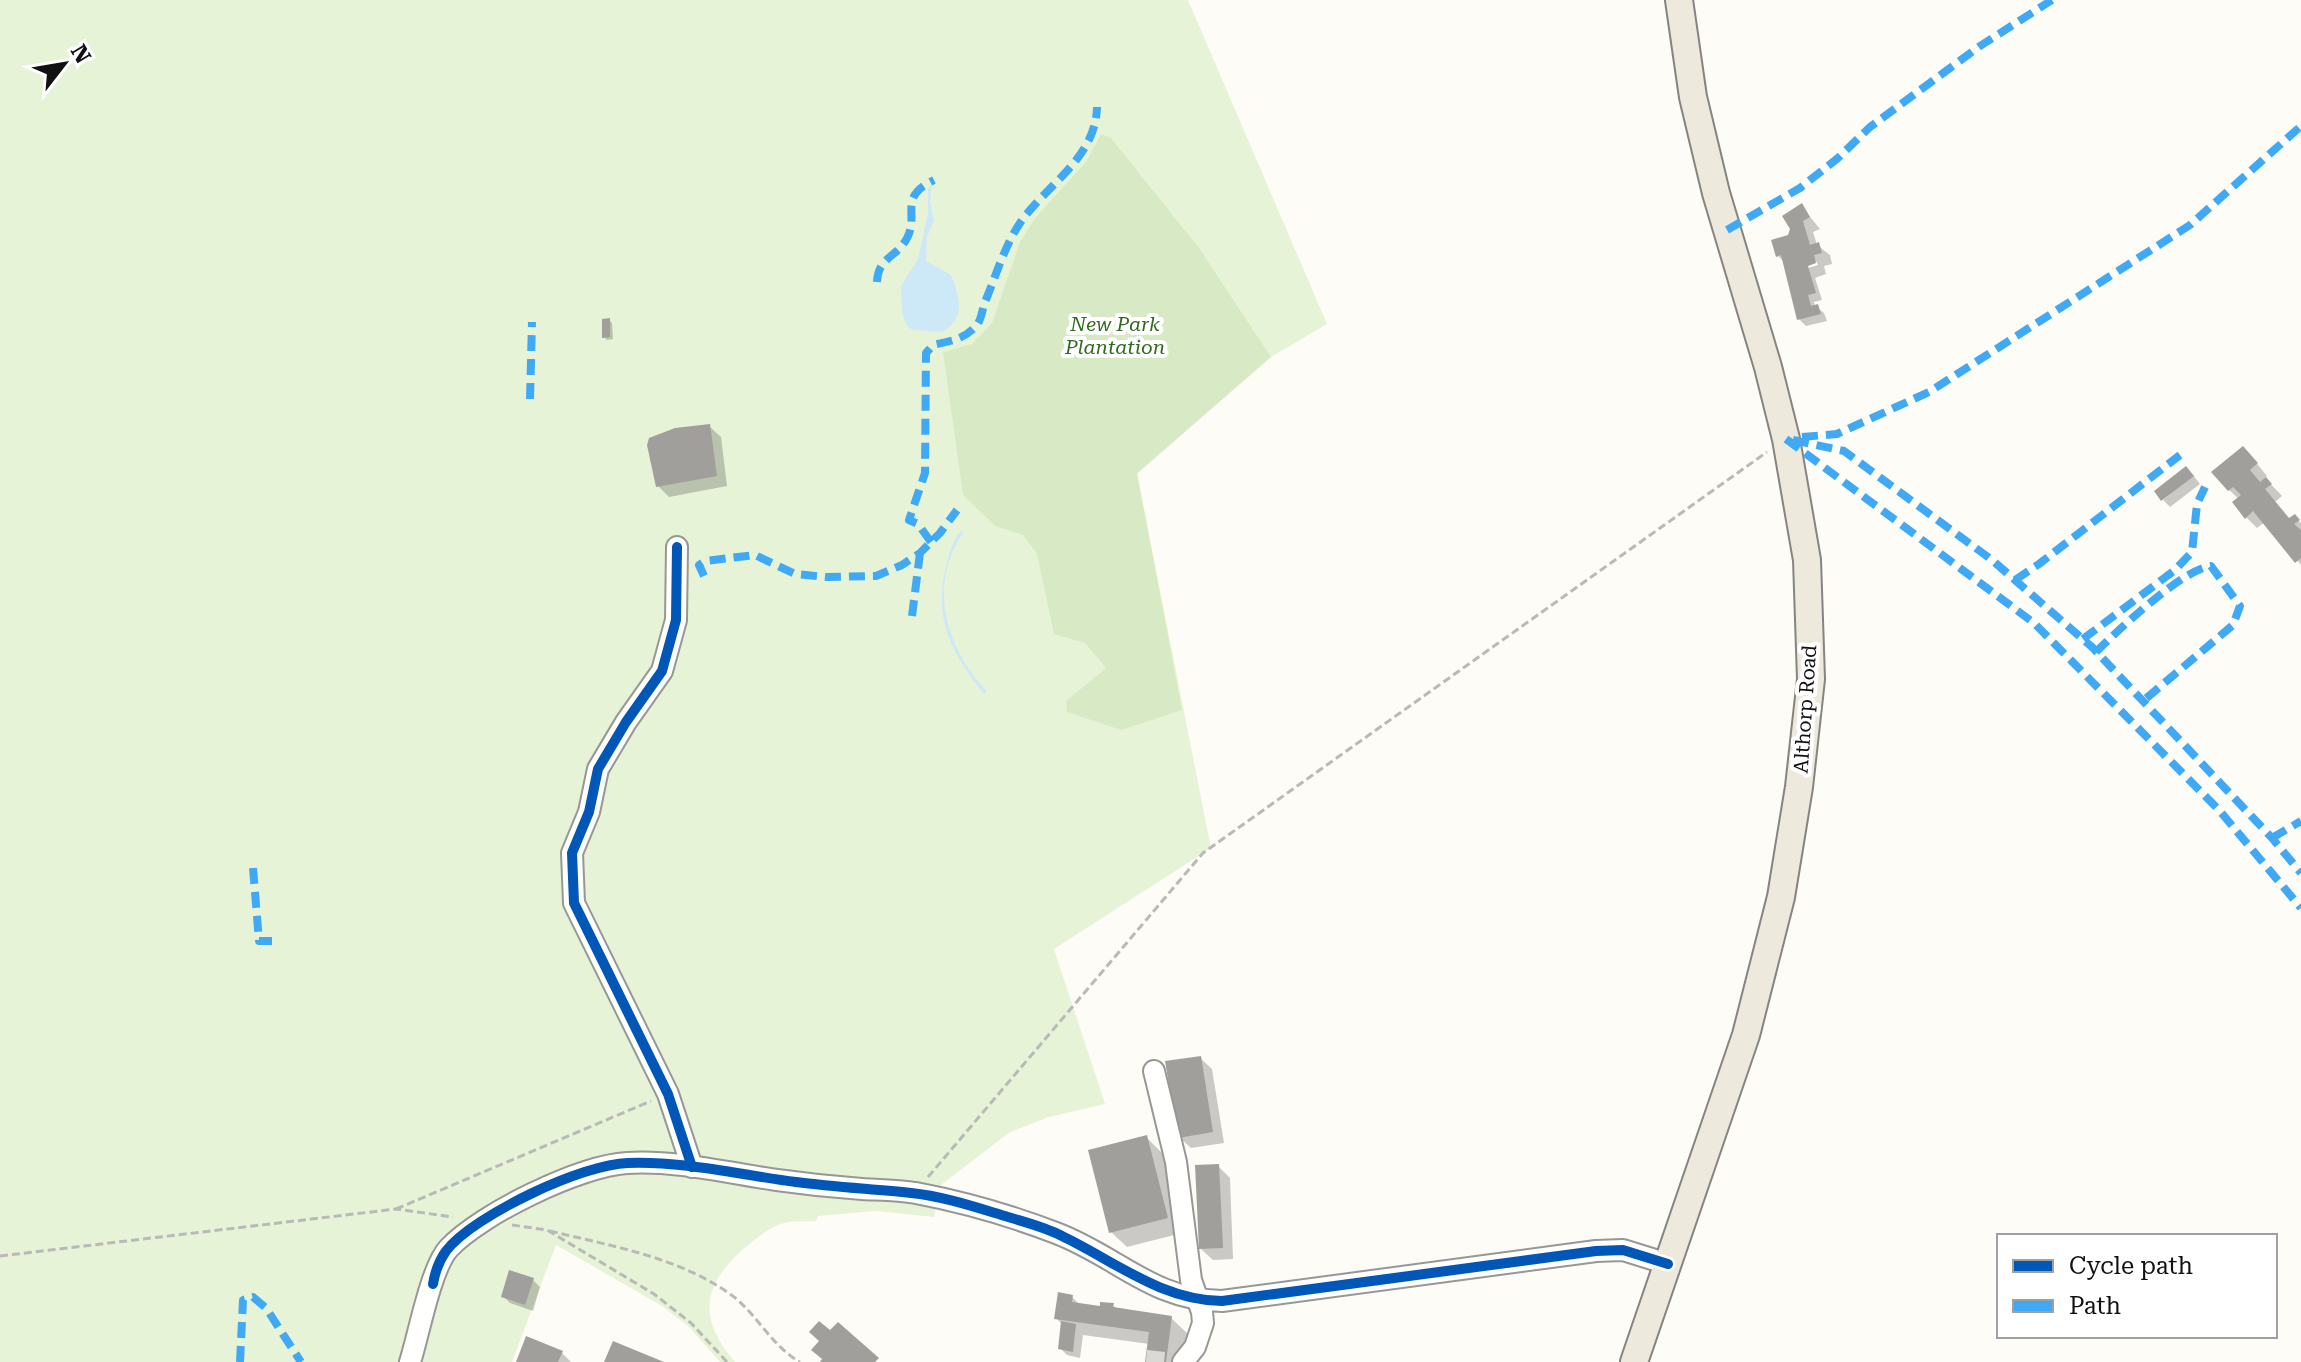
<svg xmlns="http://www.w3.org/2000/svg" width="2301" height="1362" font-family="'Roboto Serif',serif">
<rect width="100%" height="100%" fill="#fdfcf7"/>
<!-- green -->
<path fill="#e7f3d7" d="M 0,0 L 1188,0 L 1327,324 L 1271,357 L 1137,474 L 1211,848 L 1054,949 L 1105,1104 L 1049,1117 L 1010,1132 L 941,1185 L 934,1217 L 876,1211 L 818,1216 L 816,1221 C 807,1222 795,1220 785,1223 C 773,1225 758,1237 748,1245 C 704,1282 695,1316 735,1362 L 720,1362 L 689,1327 L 662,1306 L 556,1245 L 512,1362 L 0,1362 Z"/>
<!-- forest -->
<path fill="#d8eac5" d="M 1101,134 L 1111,138 L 1199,248 L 1271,357 L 1137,473 L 1182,710 L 1121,730 L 1067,712 L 1066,701 L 1106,668 L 1085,643 L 1054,634 L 1037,554 L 1023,535 L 995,526 L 963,495 L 943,352 L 972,344 L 992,323 L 1020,242 L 1036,217 L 1086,162 Z"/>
<!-- water -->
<g fill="#cde8f7">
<path d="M 932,184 L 930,203 L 934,220 L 927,237 L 926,261 L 951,275 C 960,297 966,318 942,332 L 913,330 L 907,326 L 902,313 L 901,286 L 918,259 L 928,214 L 928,189 Z"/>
<path d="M 962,530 L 963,533 C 927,586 946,648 987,691 L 984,694 C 951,653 932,616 947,563 C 950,550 953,540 962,530 Z"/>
</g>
<!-- shadow -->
<g fill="#0003" fill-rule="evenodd">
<path d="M 1801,206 L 1820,229 L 1813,232 L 1817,245 L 1830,255 L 1832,264 L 1824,266 L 1826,274 L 1815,278 L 1822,300 L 1814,302 L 1815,306 L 1824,313 L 1827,321 L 1806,326 L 1799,319 L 1786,264 L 1778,256 L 1789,237 ZM 1816,261 L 1818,265 L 1792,273 L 1792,269 Z"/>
<path d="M 609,320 L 612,323 L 613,339 L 607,340 L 604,337 Z"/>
<path d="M 709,426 L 721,437 L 727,486 L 669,497 L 658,486 Z"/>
<path d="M 2254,460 L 2267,476 L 2265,478 L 2282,496 L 2275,502 L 2290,520 L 2295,517 L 2301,523 L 2301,565 L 2265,522 L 2257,528 L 2246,517 L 2239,499 L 2229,490 Z"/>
<path d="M 2193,475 L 2200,484 L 2170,507 L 2163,500 Z"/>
<path d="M 1200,1058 L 1212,1069 L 1224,1143 L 1191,1148 L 1179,1137 Z"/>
<path d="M 1147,1138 L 1162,1153 L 1182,1233 L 1127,1247 L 1111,1232 Z"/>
<path d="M 1218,1166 L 1230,1178 L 1233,1259 L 1213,1260 L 1201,1249 Z"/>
<path d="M 533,1280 L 540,1287 L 533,1311 L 510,1303 L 503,1296 Z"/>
<path d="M 1072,1297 L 1080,1305 L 1101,1308 L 1113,1305 L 1118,1310 L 1171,1318 L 1187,1333 L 1183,1362 L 1147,1362 L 1149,1344 L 1083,1335 L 1080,1358 L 1067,1355 L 1060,1348 L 1063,1325 L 1056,1318 Z"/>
<path d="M 562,1353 L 571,1362 L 518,1362 Z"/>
</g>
<!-- building -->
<g fill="#a19f9c">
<path d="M 1802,203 L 1810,217 L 1803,221 L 1810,245 L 1819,242 L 1822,253 L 1814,255 L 1816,263 L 1808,266 L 1816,293 L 1808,295 L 1811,306 L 1818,304 L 1821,314 L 1797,320 L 1781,255 L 1776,257 L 1771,240 L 1788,235 L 1790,229 L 1782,216 Z"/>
<path d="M 610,318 L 610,337 L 602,338 L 602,319 Z"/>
<path d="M 710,424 L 717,476 L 656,487 L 647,445 L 649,438 L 675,428 Z"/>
<path d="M 2243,446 L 2258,463 L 2250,470 L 2260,482 L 2266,477 L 2272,484 L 2265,489 L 2289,518 L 2295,514 L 2300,520 L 2294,524 L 2301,530 L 2301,558 L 2295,563 L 2253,511 L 2245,519 L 2232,502 L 2241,495 L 2233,487 L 2228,491 L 2211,472 Z"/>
<path d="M 2186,466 L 2194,476 L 2161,501 L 2154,491 Z"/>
<path d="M 1201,1056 L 1213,1132 L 1178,1138 L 1165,1061 Z"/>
<path d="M 1147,1135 L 1168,1218 L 1109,1233 L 1088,1150 Z"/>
<path d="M 1219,1164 L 1223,1248 L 1199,1249 L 1195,1165 Z"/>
<path d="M 509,1270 L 534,1278 L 525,1305 L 501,1297 Z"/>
<path d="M 1058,1292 L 1073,1295 L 1072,1302 L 1100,1306 L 1100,1302 L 1114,1303 L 1113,1307 L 1172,1316 L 1166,1362 L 1145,1362 L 1149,1332 L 1054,1319 Z"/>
<path d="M 819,1321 L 830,1330 L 838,1322 L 879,1358 L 875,1362 L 820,1362 L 822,1359 L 811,1350 L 819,1341 L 809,1332 Z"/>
<path d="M 1061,1321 L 1076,1324 L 1073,1352 L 1058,1349 Z"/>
<path d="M 526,1336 L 563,1351 L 558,1362 L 516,1362 Z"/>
<path d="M 613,1341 L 664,1362 L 604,1362 Z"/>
</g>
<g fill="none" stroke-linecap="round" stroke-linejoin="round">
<!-- minor-tunnel -->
<path stroke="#dad9d4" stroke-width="20" stroke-dasharray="20 10" stroke-linecap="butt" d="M 1146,1360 L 1164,1362"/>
<defs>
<g id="minor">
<path d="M 677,547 L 676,620 L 662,671 L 626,722 L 598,769 L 589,812 L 572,853 L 574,903 L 668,1094 L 692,1167"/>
<path d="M 1154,1071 L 1176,1162 L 1191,1280 L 1202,1312 L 1203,1323 L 1195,1347 L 1183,1362"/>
<path d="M 410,1362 C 419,1334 431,1267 449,1248 C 481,1214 579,1166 627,1163 C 677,1160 728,1173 777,1180 C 805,1184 833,1187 862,1189 C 880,1190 898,1190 916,1193 C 963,1202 1012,1216 1056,1233 C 1117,1256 1152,1300 1222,1301 L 1596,1251 L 1623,1250 L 1668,1264"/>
</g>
<path id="major" d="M 1634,1362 L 1746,1035 L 1781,897 L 1799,787 L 1811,679 L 1807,560 L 1786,439 L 1768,367 L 1716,193 L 1693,97 L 1679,0"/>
</defs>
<!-- minor casing -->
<use href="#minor" stroke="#979795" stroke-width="24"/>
<!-- major casing -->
<use href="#major" stroke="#858482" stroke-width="30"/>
<!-- path -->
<g stroke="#b9b9b8" stroke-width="3" stroke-dasharray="8 4" stroke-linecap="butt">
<path d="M 928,1177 L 1203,853 L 1767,452"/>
<path d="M 396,1209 L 651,1101"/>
<path d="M 512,1225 L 547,1230 L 654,1294 L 691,1323 L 727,1362"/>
<path d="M 550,1231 C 611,1246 678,1257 730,1294 C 756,1312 771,1346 800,1362"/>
<path d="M 0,1256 L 396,1209 L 453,1217"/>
</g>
<!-- minor -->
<use href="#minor" stroke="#fffffe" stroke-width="20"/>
<!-- major -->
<use href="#major" stroke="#ede9dc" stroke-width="26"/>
<!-- quiet -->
<g stroke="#3fa9f5" stroke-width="8" stroke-dasharray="16 8" stroke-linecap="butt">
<path d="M 1727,230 L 1800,188 L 1838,158 L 1870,127 L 1980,46 L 2052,0"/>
<path d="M 877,282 C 878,258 895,258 906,240 C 921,215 896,198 934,180"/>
<path d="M 530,399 L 532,322"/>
<path d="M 1802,437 L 1837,434 L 1929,392 L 2190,225 L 2301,126"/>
<path d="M 1786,439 L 2034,623 L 2219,810 L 2301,908"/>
<path d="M 1793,440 L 1844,451 L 1992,560 L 2092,647 L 2272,838 L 2301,873"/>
<path d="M 931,542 L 918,524 L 909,520 L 925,473 L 926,353 L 933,345 C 950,341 964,340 977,325 C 982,318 982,310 985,302 C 996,276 1004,247 1020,223 C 1046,185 1096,158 1097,107"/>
<path d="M 704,576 L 699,565 L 705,561 L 755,555 L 795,574 L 826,577 L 876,576 L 902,565 L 920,553 L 940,533 L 957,510"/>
<path d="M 2015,580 L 2039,564 L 2180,455"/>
<path d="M 912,616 L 920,553"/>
<path d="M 2083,639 L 2175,570 L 2192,552 L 2197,504 L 2205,487"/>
<path d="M 2096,652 C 2118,630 2183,569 2211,566 L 2240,606 L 2233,625 L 2143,701"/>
<path d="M 2272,838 L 2301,821"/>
<path d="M 253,868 L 259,941 L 272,941"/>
<path d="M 240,1362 L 243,1300 L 253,1297 L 266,1308 L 301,1362"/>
</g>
<defs>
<g id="cycleway">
<path d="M 677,547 L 676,620 L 662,671 L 626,722 L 598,769 L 589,812 L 572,853 L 574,903 L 668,1094 L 692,1167"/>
<path d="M 433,1284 C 435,1272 438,1262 446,1251 C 474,1215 583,1164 628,1163 C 684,1161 741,1175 796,1182 C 834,1187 873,1189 911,1193 C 942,1196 975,1207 1005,1216 C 1024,1222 1045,1227 1062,1236 C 1116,1262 1161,1300 1222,1301 L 1596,1251 L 1623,1250 L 1668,1264"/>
</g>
</defs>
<!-- cycleway casing -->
<use href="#cycleway" stroke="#fff" stroke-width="15"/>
<!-- cycleway -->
<use href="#cycleway" stroke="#0057b8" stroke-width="10"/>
</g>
<g text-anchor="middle" stroke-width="8" stroke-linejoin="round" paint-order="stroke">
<!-- park labels -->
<g font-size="20" font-style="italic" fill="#2f6b1f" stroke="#fff">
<text x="1115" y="331">New Park<tspan x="1115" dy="23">Plantation</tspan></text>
</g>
<!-- street labels -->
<g font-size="20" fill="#111" stroke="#fff">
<text transform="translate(1805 709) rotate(-86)" y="7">Althorp Road</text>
</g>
</g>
<!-- legend -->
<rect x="1997" y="1234" width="280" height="104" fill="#ffffff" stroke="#a0a0a0" stroke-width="2"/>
<rect x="2013" y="1260" width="40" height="12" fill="#0057b8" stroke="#a0a0a0" stroke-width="2"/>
<text x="2069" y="1274" font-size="24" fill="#111111">Cycle path</text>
<rect x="2013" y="1300" width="40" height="12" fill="#3fa9f5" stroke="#a0a0a0" stroke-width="2"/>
<text x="2069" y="1314" font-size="24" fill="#111111">Path</text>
<!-- north arrow -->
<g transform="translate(64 64) rotate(59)" stroke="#ffffff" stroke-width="6" paint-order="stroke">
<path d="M0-6L14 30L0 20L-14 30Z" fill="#111111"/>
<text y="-12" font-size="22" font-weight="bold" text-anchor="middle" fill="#111111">N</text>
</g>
</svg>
